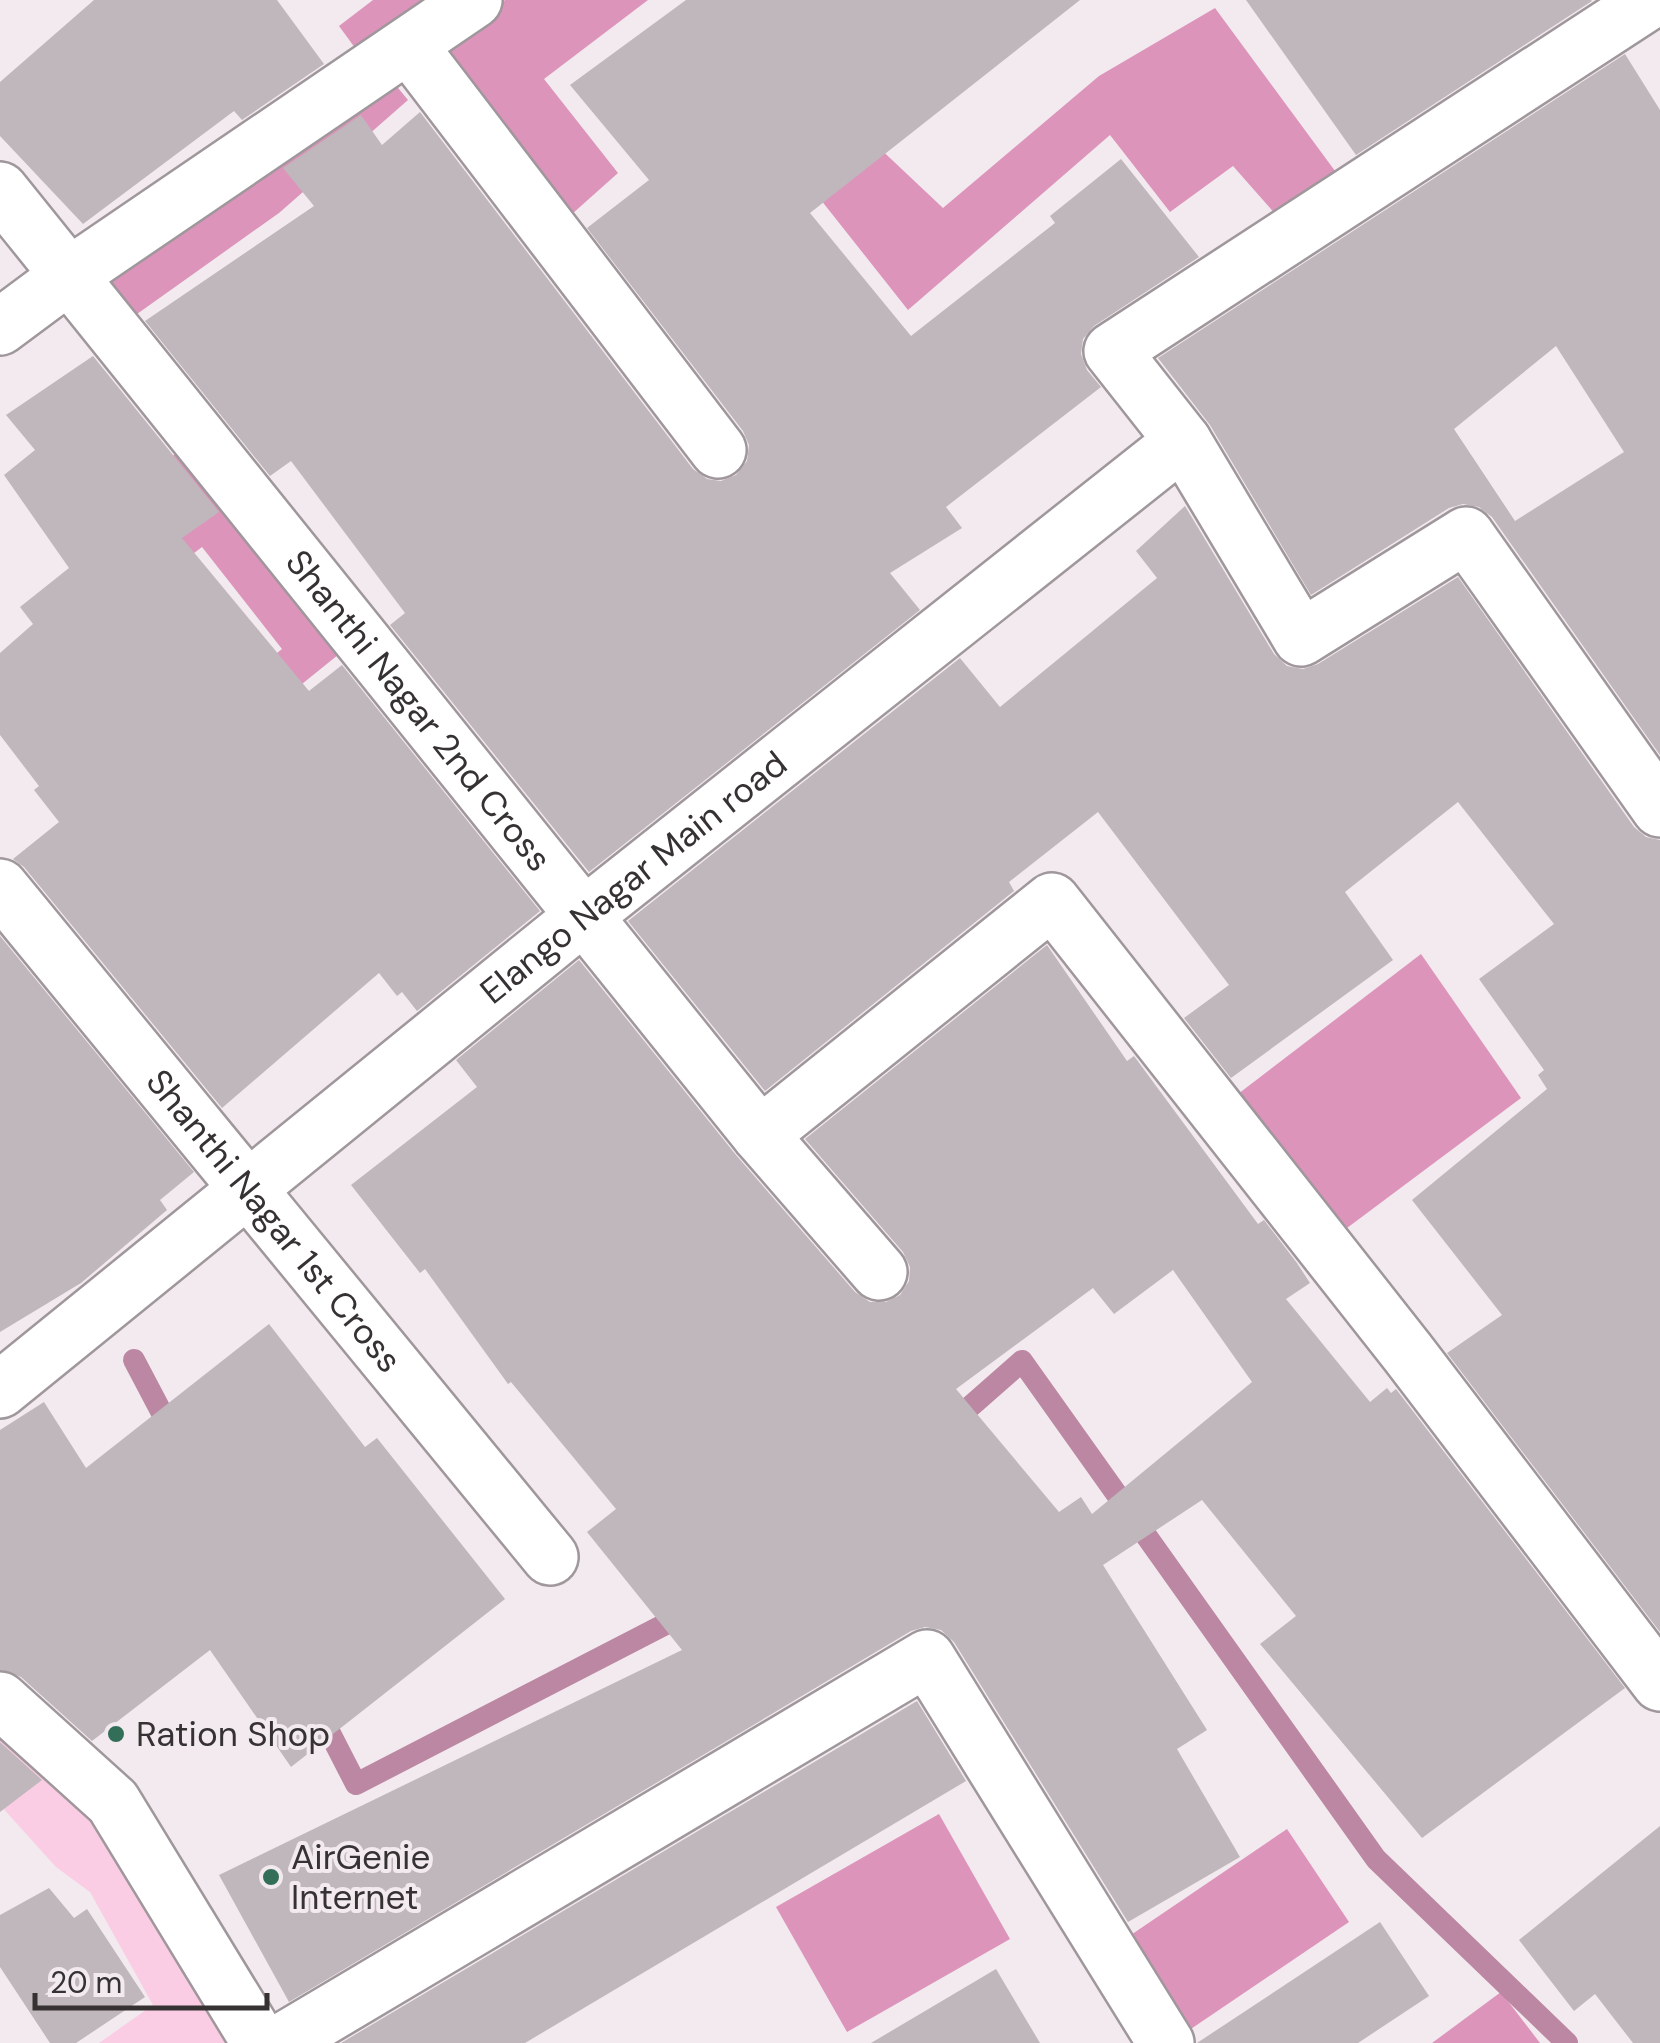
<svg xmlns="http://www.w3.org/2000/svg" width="1660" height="2043" font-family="'DM Sans',sans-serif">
<rect width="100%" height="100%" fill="#f2eaee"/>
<!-- green -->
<path fill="#fbcde4" d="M 0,1712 L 93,1796 L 243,2043 L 99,2043 L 153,2005 L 90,1892 L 56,1867 L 0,1805 Z"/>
<!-- forest -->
<g fill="#dd94ba">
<path d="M 373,0 L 443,0 L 361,56 L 339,26 Z"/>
<path d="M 505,0 L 648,0 L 544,79 L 618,173 L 572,214 L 443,49 Z"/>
<path d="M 1215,8 L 1338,175 L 1278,217 L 1233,166 L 1170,212 L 1110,135 L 908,310 L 798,171 L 855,125 L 943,208 L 1099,76 Z"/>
<path d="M 389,77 L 408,100 L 279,213 L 130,319 L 94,276 Z"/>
<path d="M 186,445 L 354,642 L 219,751 L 193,721 L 282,649 L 202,547 L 114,614 L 61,548 Z"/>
<path d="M 1421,954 L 1521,1098 L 1347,1228 L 1238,1094 Z"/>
<path d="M 939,1814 L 1010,1939 L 847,2032 L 776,1907 Z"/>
<path d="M 1287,1829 L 1349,1922 L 1182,2035 L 1119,1943 Z"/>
<path d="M 1501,1992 L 1540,2043 L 1432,2043 Z"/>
</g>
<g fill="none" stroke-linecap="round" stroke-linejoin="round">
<!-- stream -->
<g stroke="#bc87a3" stroke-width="22">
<path d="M 134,1360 L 174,1436"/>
<path d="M 947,1427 L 1022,1361 L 1376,1859 L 1567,2043"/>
<path d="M 317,1708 L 356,1784 L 687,1613"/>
</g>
</g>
<!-- building -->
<g fill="#bfb7bb" fill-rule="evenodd">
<path d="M 94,0 L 277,0 L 324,64 L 242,120 L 234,111 L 83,224 L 0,136 L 0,82 Z"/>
<path d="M 686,0 L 1080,0 L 810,213 L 911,336 L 1055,223 L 1050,216 L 1121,159 L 1199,257 L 1094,326 L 1083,339 L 1081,354 L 1087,370 L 1101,387 L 946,507 L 962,528 L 890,573 L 920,610 L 589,872 L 390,625 L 405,613 L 291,461 L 270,476 L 145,321 L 314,206 L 283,168 L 361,115 L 382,145 L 420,112 L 693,469 L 707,479 L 721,481 L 736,475 L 747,461 L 749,445 L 743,431 L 587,228 L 649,180 L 570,85 Z"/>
<path d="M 1246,0 L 1591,0 L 1592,1 L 1356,155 Z"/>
<path d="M 1625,54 L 1660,110 L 1660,755 L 1492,517 L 1479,507 L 1463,504 L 1449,508 L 1311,595 L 1210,425 L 1158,358 ZM 1556,346 L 1624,452 L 1515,521 L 1454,429 Z"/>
<path d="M 93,356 L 219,512 L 182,538 L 309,691 L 342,665 L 540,911 L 417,1011 L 402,992 L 397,996 L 379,973 L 222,1108 L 24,867 L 13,859 L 59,822 L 34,790 L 39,786 L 0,735 L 0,653 L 33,624 L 20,607 L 69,568 L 4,475 L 35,450 L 6,415 Z"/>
<path d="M 1185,506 L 1274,654 L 1287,666 L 1303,669 L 1318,664 L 1458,577 L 1634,827 L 1646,837 L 1660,840 L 1660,1632 L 1447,1353 L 1502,1315 L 1412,1200 L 1547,1089 L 1538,1075 L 1544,1070 L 1479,979 L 1554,924 L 1458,802 L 1345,892 L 1393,960 L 1231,1078 L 1184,1018 L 1229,985 L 1098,812 L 1009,882 L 1014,891 L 765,1091 L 628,921 L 960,658 L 1000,707 L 1157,578 L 1136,551 Z"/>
<path d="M 0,936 L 194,1172 L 160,1200 L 167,1210 L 81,1283 L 0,1332 Z"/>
<path d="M 1047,945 L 1127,1061 L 1134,1056 L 1258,1224 L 1264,1220 L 1297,1263 L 1310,1283 L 1286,1299 L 1370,1402 L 1387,1388 L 1391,1393 L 1396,1389 L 1625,1688 L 1422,1838 L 1260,1644 L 1296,1616 L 1202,1500 L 1103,1565 L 1207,1730 L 1177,1749 L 1240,1857 L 1128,1922 L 954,1642 L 941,1630 L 925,1627 L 911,1631 L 289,2002 L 219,1875 L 682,1650 L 587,1532 L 616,1509 L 511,1382 L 508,1384 L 425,1269 L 420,1273 L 351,1185 L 477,1087 L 456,1060 L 579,960 L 736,1155 L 855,1292 L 870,1302 L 886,1302 L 900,1295 L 909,1281 L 910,1267 L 903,1252 L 805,1139 ZM 1173,1270 L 1252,1382 L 1092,1514 L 1081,1497 L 1059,1512 L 956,1389 L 1093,1288 L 1114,1314 Z"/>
<path d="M 269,1324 L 365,1447 L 377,1438 L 505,1599 L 291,1767 L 210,1650 L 92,1741 L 21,1677 L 0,1670 L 0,1430 L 44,1402 L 86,1468 Z"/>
<path d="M 917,1701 L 966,1781 L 525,2043 L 341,2043 Z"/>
<path d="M 0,1742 L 42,1780 L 0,1812 Z"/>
<path d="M 1660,1826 L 1660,2043 L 1633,2043 L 1595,1994 L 1574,2011 L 1519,1940 Z"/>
<path d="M 49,1888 L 74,1918 L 87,1909 L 145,1997 L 76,2043 L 50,2043 L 0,1967 L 0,1915 Z"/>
<path d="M 1380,1922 L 1429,1996 L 1358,2043 L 1197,2043 Z"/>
<path d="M 996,1969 L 1040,2043 L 871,2043 Z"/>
</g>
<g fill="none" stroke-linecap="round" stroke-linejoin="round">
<defs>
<g id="minor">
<path d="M 410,47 L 718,450"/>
<path id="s1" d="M 0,190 L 760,1135 L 879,1272"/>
<path d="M 0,327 L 70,275 L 474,0"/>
<path d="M 1183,441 L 1301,638 L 1466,535 L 1660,809"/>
<path id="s2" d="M 0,887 L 550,1557"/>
<path d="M 760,1135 L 1052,901 L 1408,1353 L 1660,1683"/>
<path id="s3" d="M 0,1390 L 585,915 L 1183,441 L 1112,351 L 1651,0"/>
<path d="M 0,1700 L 113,1802 L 260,2043"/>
<path d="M 280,2043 L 927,1658 L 1166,2043"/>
</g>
</defs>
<!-- minor casing -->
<use href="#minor" stroke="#9f979b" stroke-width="60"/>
<!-- minor -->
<use href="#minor" stroke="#fff" stroke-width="55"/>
</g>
<!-- markers -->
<g fill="#336e58" stroke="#f2eaee" stroke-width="4">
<circle cx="116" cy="1734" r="10"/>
<circle cx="271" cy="1877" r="10"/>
</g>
<g text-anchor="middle" stroke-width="8" stroke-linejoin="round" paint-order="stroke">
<!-- street labels -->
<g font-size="35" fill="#363234" stroke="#f2eaee">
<text dy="12" stroke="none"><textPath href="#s1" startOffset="668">Shanthi Nagar 2nd Cross</textPath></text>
<text dy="12" stroke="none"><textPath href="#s3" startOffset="815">Elango Nagar Main road</textPath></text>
<text dy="12" stroke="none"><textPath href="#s2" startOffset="432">Shanthi Nagar 1st Cross</textPath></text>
</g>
<!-- poi labels -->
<g font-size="35" fill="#363234" stroke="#f2eaee" text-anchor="start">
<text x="136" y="1746">Ration Shop</text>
<text x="291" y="1869">AirGenie<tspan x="291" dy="40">Internet</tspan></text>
</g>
</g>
<!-- scale -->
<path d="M35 1993v15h232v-15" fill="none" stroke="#363234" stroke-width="5"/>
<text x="50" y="1993" font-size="30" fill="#363234" stroke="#f2eaee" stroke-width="8" paint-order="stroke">20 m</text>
</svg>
